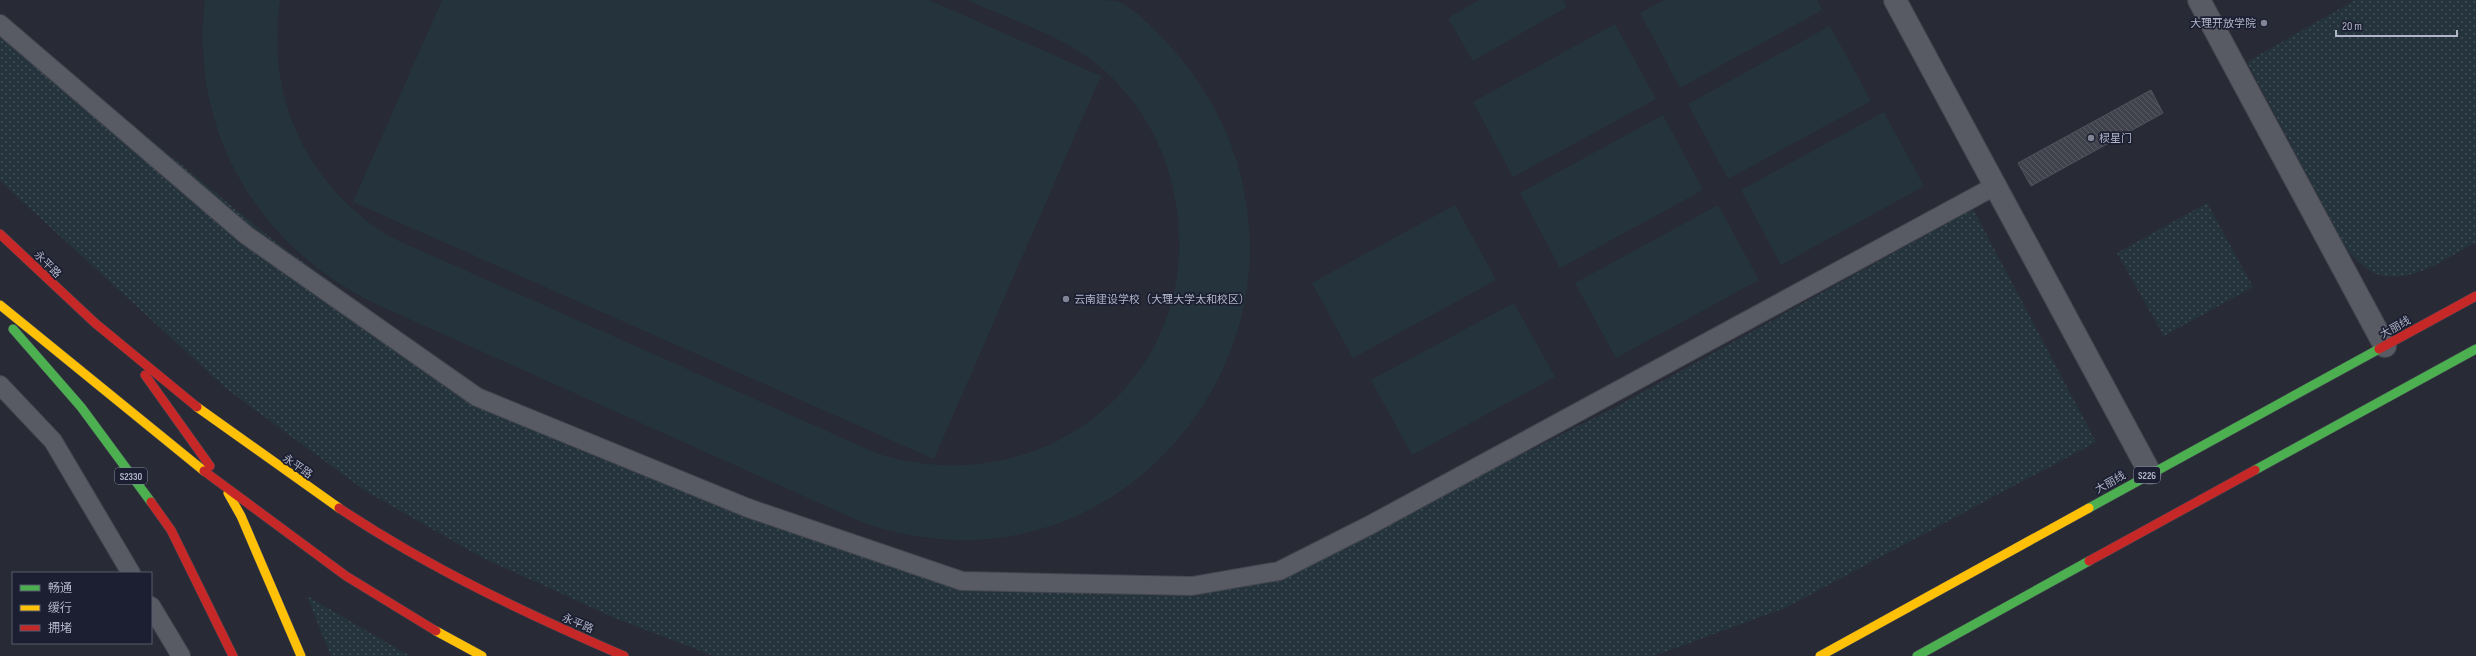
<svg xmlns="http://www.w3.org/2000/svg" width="2476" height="656" font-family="'Sofia Sans Condensed','Noto Sans SC',sans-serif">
<defs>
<pattern id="green-dots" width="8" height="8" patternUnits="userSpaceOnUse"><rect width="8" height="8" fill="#25343c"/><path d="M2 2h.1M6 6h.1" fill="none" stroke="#424f57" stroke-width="1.8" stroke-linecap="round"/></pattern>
<pattern id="building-back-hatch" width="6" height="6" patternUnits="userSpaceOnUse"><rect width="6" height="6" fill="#40424c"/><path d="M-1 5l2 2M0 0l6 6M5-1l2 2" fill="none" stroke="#595b64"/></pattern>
</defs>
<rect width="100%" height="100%" fill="#282a36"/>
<!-- green -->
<g fill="url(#green-dots)">
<path d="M 2355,0 L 2476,0 L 2476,242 C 2446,258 2405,290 2370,271 C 2362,266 2354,257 2347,250 L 2247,62 Z"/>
<path d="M 0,16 L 273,240 L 531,426 L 905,568 L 1203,592 L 1311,560 L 1614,408 L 1973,209 L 2096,442 L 1785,608 L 1654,656 L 714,656 L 615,618 L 483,558 L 364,490 L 227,389 L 0,181 Z"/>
<path d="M 2207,203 L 2253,287 L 2164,336 L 2117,253 Z"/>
<path d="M 307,596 L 410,656 L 331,656 Z"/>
</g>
<!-- pitch -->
<g fill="#25343c">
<path d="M 205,0 L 280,0 C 266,97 305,182 388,236 L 876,453 C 1046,508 1211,372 1174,193 C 1165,147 1141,104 1106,72 C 1068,37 1013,21 967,0 C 1005,0 1044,0 1082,0 C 1092,0 1108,0 1117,1 C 1139,9 1178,53 1192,73 C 1234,130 1254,199 1249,270 C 1237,416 1115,540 965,540 C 931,540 898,534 866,524 L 376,304 C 258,247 189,131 205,0 Z"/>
<path d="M 442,0 L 929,0 L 1101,76 L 934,459 L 353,202 Z"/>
<path d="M 1479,0 L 1563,0 L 1567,7 L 1473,61 L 1448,18 Z"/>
<path d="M 1664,0 L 1817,0 L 1822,10 L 1680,88 L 1640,13 Z"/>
<path d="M 1615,24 L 1656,99 L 1513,177 L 1473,102 Z"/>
<path d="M 1830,26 L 1871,101 L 1728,179 L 1688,104 Z"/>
<path d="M 1884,112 L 1924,186 L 1781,265 L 1741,190 Z"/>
<path d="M 1663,115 L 1703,190 L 1560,268 L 1520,193 Z"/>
<path d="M 1455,205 L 1496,280 L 1353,358 L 1312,283 Z"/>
<path d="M 1718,205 L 1759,280 L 1616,358 L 1575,283 Z"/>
<path d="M 1514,303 L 1555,377 L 1412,455 L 1371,380 Z"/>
</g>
<!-- building -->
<path fill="url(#building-back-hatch)" stroke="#50525e" d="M 2151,90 L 2163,113 L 2031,186 L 2018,163 Z"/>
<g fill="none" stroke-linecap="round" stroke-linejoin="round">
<defs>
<g id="lane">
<path d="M 0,24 L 246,235 L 477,397 L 748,508 L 962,581 L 1192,586 L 1279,571 L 1370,525 L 1995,186"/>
<path d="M 0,385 L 53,441 L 131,573"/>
<path d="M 151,606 L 181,656"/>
</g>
<g id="street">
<path d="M 1895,0 L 2150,473"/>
<path d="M 2199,0 L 2385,346"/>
</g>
<g id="fast">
<path d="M 13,329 L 81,407 L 151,502"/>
<path d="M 2255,470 L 2476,349"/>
<path d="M 2089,508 L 2379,349"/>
<path d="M 1917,656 L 2089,561"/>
</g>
<g id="slow">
<path d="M 0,305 L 204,471"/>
<path d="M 197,407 L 339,508"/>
<path d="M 228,493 L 241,516 L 301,656"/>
<path d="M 436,631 L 482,656"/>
<path d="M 1820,656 L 2089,508"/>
</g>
<g id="jam">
<path d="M 0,234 L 95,323 L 197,407"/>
<path d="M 2379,349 L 2476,296"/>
<path d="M 145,375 L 210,466"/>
<path d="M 204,471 L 346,576 L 436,631"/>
<path d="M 151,502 L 171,530 L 233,656"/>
<path d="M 339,508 C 429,568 525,613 624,656"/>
<path d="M 2089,561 L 2255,470"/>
</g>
</defs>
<!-- lane casing -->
<use href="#lane" stroke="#44464f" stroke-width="20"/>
<!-- street casing -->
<use href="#street" stroke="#44464f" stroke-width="24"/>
<!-- fast casing -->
<use href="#fast" stroke="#434550" stroke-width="10"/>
<!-- slow casing -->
<use href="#slow" stroke="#434550" stroke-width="10"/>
<!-- jam casing -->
<use href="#jam" stroke="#434550" stroke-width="10"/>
<!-- lane -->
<use href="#lane" stroke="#585a64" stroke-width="18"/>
<!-- street -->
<use href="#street" stroke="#585a64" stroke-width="22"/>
<!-- fast -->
<use href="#fast" stroke="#4caf50" stroke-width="9"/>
<!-- slow -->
<use href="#slow" stroke="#ffc107" stroke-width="9"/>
<!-- jam -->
<use href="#jam" stroke="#c62828" stroke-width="9"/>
</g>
<!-- markers -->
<g fill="#818495" stroke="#1b1f31" stroke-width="1.5">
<circle cx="2264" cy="23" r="4"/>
<circle cx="2091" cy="138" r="4"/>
<circle cx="1066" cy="299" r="4"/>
</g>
<g text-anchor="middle" stroke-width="3.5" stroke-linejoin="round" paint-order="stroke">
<!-- shield labels -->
<g fill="#1b1f31" stroke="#84889b" stroke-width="1">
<rect x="2134" y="467" width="26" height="16" rx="3"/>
<rect x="115" y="468" width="32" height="16" rx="3"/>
</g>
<g font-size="10" font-weight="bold" fill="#b1b5c8">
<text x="2147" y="479">S226</text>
<text x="131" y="480">S2330</text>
</g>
<!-- poi labels -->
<g font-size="11" fill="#b1b5c8" stroke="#1b1f31" text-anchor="start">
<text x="2256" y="27" text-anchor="end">大理开放学院</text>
<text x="2099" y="142">棂星门</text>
<text x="1074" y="303">云南建设学校（大理大学太和校区）</text>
</g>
<!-- street labels -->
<g font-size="11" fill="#b1b5c8" stroke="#1b1f31">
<text transform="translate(48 264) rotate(45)" y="4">永平路</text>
<text transform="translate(2395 327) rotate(-29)" y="4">大丽线</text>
<text transform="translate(298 466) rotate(34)" y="4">永平路</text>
<text transform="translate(2110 482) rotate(-29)" y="4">大丽线</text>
<text transform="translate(578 623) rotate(23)" y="4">永平路</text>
</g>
</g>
<!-- legend -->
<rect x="12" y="572" width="140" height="72" fill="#1b1f31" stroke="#575b6d"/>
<rect x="20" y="585" width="20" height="6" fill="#4caf50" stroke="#575b6d"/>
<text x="48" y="592" font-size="12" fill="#b1b5c8">畅通</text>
<rect x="20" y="605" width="20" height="6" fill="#ffc107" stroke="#575b6d"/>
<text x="48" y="612" font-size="12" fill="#b1b5c8">缓行</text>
<rect x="20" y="625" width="20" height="6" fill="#c62828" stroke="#575b6d"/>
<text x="48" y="632" font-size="12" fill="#b1b5c8">拥堵</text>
<!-- scale -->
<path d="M2336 30v6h121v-6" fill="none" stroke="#b1b5c8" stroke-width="2"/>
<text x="2342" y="30" font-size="12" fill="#b1b5c8" stroke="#1b1f31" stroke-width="3" paint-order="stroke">20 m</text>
</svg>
